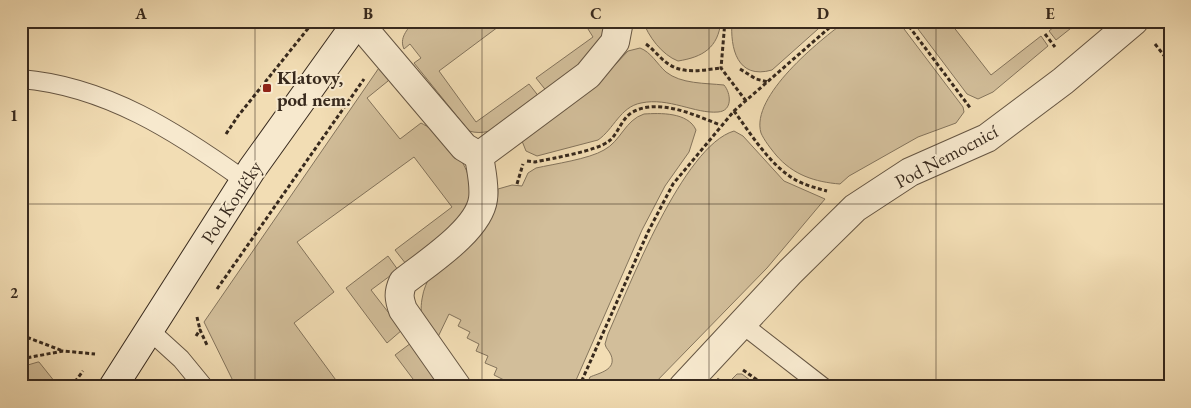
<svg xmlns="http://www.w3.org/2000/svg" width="1191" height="408" font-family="'EB Garamond',serif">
<rect width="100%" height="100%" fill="#f2ddb4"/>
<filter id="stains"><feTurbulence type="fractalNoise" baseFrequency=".004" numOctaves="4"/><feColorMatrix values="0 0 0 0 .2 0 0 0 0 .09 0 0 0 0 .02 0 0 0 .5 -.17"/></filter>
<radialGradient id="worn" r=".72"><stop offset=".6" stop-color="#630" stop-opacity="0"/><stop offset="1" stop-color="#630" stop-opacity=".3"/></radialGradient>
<!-- green -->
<g fill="#d2be9a" stroke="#84745c">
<path d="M 414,21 L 506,21 L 439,71 L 476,122 L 529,84 L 540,98 C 519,113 496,139 469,131 L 414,63 L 421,58 L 410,44 L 404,49 C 399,38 407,30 414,21 Z"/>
<path d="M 583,21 L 607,21 C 607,54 571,74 548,93 L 536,78 L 593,37 Z"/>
<path d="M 643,21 L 721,21 C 718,48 703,57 678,61 C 662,55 648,36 643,21 Z"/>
<path d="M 732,21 L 827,21 L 772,70 C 737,80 730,48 732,21 Z"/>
<path d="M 846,21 L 898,21 L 963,107 L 964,112 L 956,123 L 918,137 L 849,176 L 840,184 C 815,182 793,175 776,155 C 771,149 764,140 761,133 C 750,96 820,40 846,21 Z"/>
<path d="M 912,21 L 956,21 L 952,25 L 991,75 L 1041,36 L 1048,46 L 993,92 L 978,99 L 967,94 Z"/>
<path d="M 1061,21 L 1080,21 L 1056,40 L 1049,31 Z"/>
<path d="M 640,48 C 651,52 657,64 666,72 C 681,84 705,83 724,85 C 731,93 733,111 718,112 C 695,114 669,97 641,103 C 620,107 614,129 598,140 L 537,156 L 526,151 L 522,141 L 612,68 L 628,51 Z"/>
<path d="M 383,62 L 391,76 L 388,81 L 367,98 L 400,139 L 421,123 C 450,138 485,179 466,214 C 462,222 416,255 406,264 L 395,250 L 452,207 L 414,157 L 297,242 L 334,292 L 294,323 L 341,387 L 236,387 L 204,322 Z"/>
<path d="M 644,114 C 660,113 688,112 696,130 L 689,152 L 665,186 L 642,230 L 573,387 L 503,387 L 506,381 L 494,375 L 497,368 L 485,363 L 488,356 L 476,351 L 479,344 L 467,338 L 470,332 L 458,326 L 461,320 L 449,314 L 437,339 C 424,327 419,317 422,299 C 428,259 468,247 490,218 C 496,210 498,199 498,189 L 512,185 L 522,186 L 528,173 L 536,168 C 554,164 589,159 604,150 C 621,141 625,120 644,114 Z"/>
<path d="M 734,131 L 743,136 L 784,181 L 825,199 L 767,268 L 651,387 L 586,387 L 590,377 C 599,373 617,370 611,355 C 609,350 606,349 605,344 L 608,334 C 629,287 683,146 734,131 Z"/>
<path d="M 388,256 L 398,270 L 371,290 L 402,330 L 387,343 L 346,288 Z"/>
<path d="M 411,343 L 443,387 L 419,387 L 395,355 Z"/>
<path d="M 38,362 L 39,362 L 59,387 L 21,387 L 21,367 Z"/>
<path d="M 737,374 L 742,374 L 759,387 L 710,387 L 718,378 L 726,385 Z"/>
</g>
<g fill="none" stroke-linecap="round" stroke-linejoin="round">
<defs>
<g id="lane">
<path d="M 21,79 C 106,86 177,132 244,180"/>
<path d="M 742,324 L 823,387"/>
<path d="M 148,329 L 181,359 L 204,387"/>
</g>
<g id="street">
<path d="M 358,22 L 464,147 L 479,156"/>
<path d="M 457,387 L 403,310 C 399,299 398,293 403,282 C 427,263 479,230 483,199 C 485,185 481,170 479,156 L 588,75 L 615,42 L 619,21"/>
<path d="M 683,387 L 790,272 L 855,208 L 910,172 L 987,138 L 1063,81 L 1134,21"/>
</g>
<path id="secondary" d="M 113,387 L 252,169 L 358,21"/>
</defs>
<!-- lane casing -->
<use href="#lane" stroke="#665643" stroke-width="20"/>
<!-- street casing -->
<use href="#street" stroke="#665643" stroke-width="30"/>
<!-- secondary casing -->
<use href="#secondary" stroke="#37291d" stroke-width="30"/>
<!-- path -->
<g stroke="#37291d" stroke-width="3" stroke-dasharray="4 2.5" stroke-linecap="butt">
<path d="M 725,21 L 721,68 L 746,101"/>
<path d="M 905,21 L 971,109"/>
<path d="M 1045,34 L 1055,47"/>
<path d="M 646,44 C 654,50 660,58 667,63 C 683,75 703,70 721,68"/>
<path d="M 1155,44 L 1170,63"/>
<path d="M 740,69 L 756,79 L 768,82"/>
<path d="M 734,111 C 751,134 769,164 794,179 C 804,185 816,188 827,191"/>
<path d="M 226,134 L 238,116 L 314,21"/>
<path d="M 527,161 L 535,162 C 553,158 597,151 609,141 C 618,134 621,120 631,113 C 657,97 695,115 720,125"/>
<path d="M 517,184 L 523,164"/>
<path d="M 217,289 L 364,79"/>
<path d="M 197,317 L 200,330"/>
<path d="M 21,335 L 63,351"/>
<path d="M 196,336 L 200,330 L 207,345"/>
<path d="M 21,359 L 63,351 L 95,354"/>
<path d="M 743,370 L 767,387"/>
<path d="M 71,387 L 83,371"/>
<path d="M 579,387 L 648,232 L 673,184 L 734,111 L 837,21"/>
</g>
<!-- lane -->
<use href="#lane" stroke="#f7e9ce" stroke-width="18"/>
<!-- street -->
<use href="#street" stroke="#f7e9ce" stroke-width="28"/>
<!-- secondary -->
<use href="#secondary" stroke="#f7e9ce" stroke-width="28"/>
</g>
<!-- grid -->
<path fill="none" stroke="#37291d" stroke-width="1" stroke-opacity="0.55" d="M 255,21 L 255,387M 482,21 L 482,387M 709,21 L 709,387M 936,21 L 936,387M 21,204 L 1170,204"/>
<!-- markers -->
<rect fill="#8f2418" stroke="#f7e9ce" stroke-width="2" x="262" y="83" width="10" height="10" rx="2.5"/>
<g text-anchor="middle" stroke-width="4" stroke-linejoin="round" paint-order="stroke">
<!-- poi labels -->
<g font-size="19" font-weight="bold" fill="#37291d" stroke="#f7e9ce" text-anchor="start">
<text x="277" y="84">Klatovy,<tspan x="277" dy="22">pod nem.</tspan></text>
</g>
<!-- street labels -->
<g font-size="19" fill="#37291d" stroke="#f7e9ce">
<text transform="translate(946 156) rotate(-28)" y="7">Pod Nemocnicí</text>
<text transform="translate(231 202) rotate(-57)" y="7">Pod Koníčky</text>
</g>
</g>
<!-- margin -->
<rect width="1191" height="408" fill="none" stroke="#f2ddb4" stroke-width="55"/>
<rect x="28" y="28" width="1136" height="352" fill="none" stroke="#37291d" stroke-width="2"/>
<g font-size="16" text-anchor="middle" font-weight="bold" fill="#37291d">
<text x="141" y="19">A</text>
<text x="368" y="19">B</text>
<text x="596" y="19">C</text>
<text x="823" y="19">D</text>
<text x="1050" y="19">E</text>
<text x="14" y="121">1</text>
<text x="14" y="298">2</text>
</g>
<rect width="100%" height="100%" filter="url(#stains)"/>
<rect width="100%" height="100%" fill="url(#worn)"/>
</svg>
